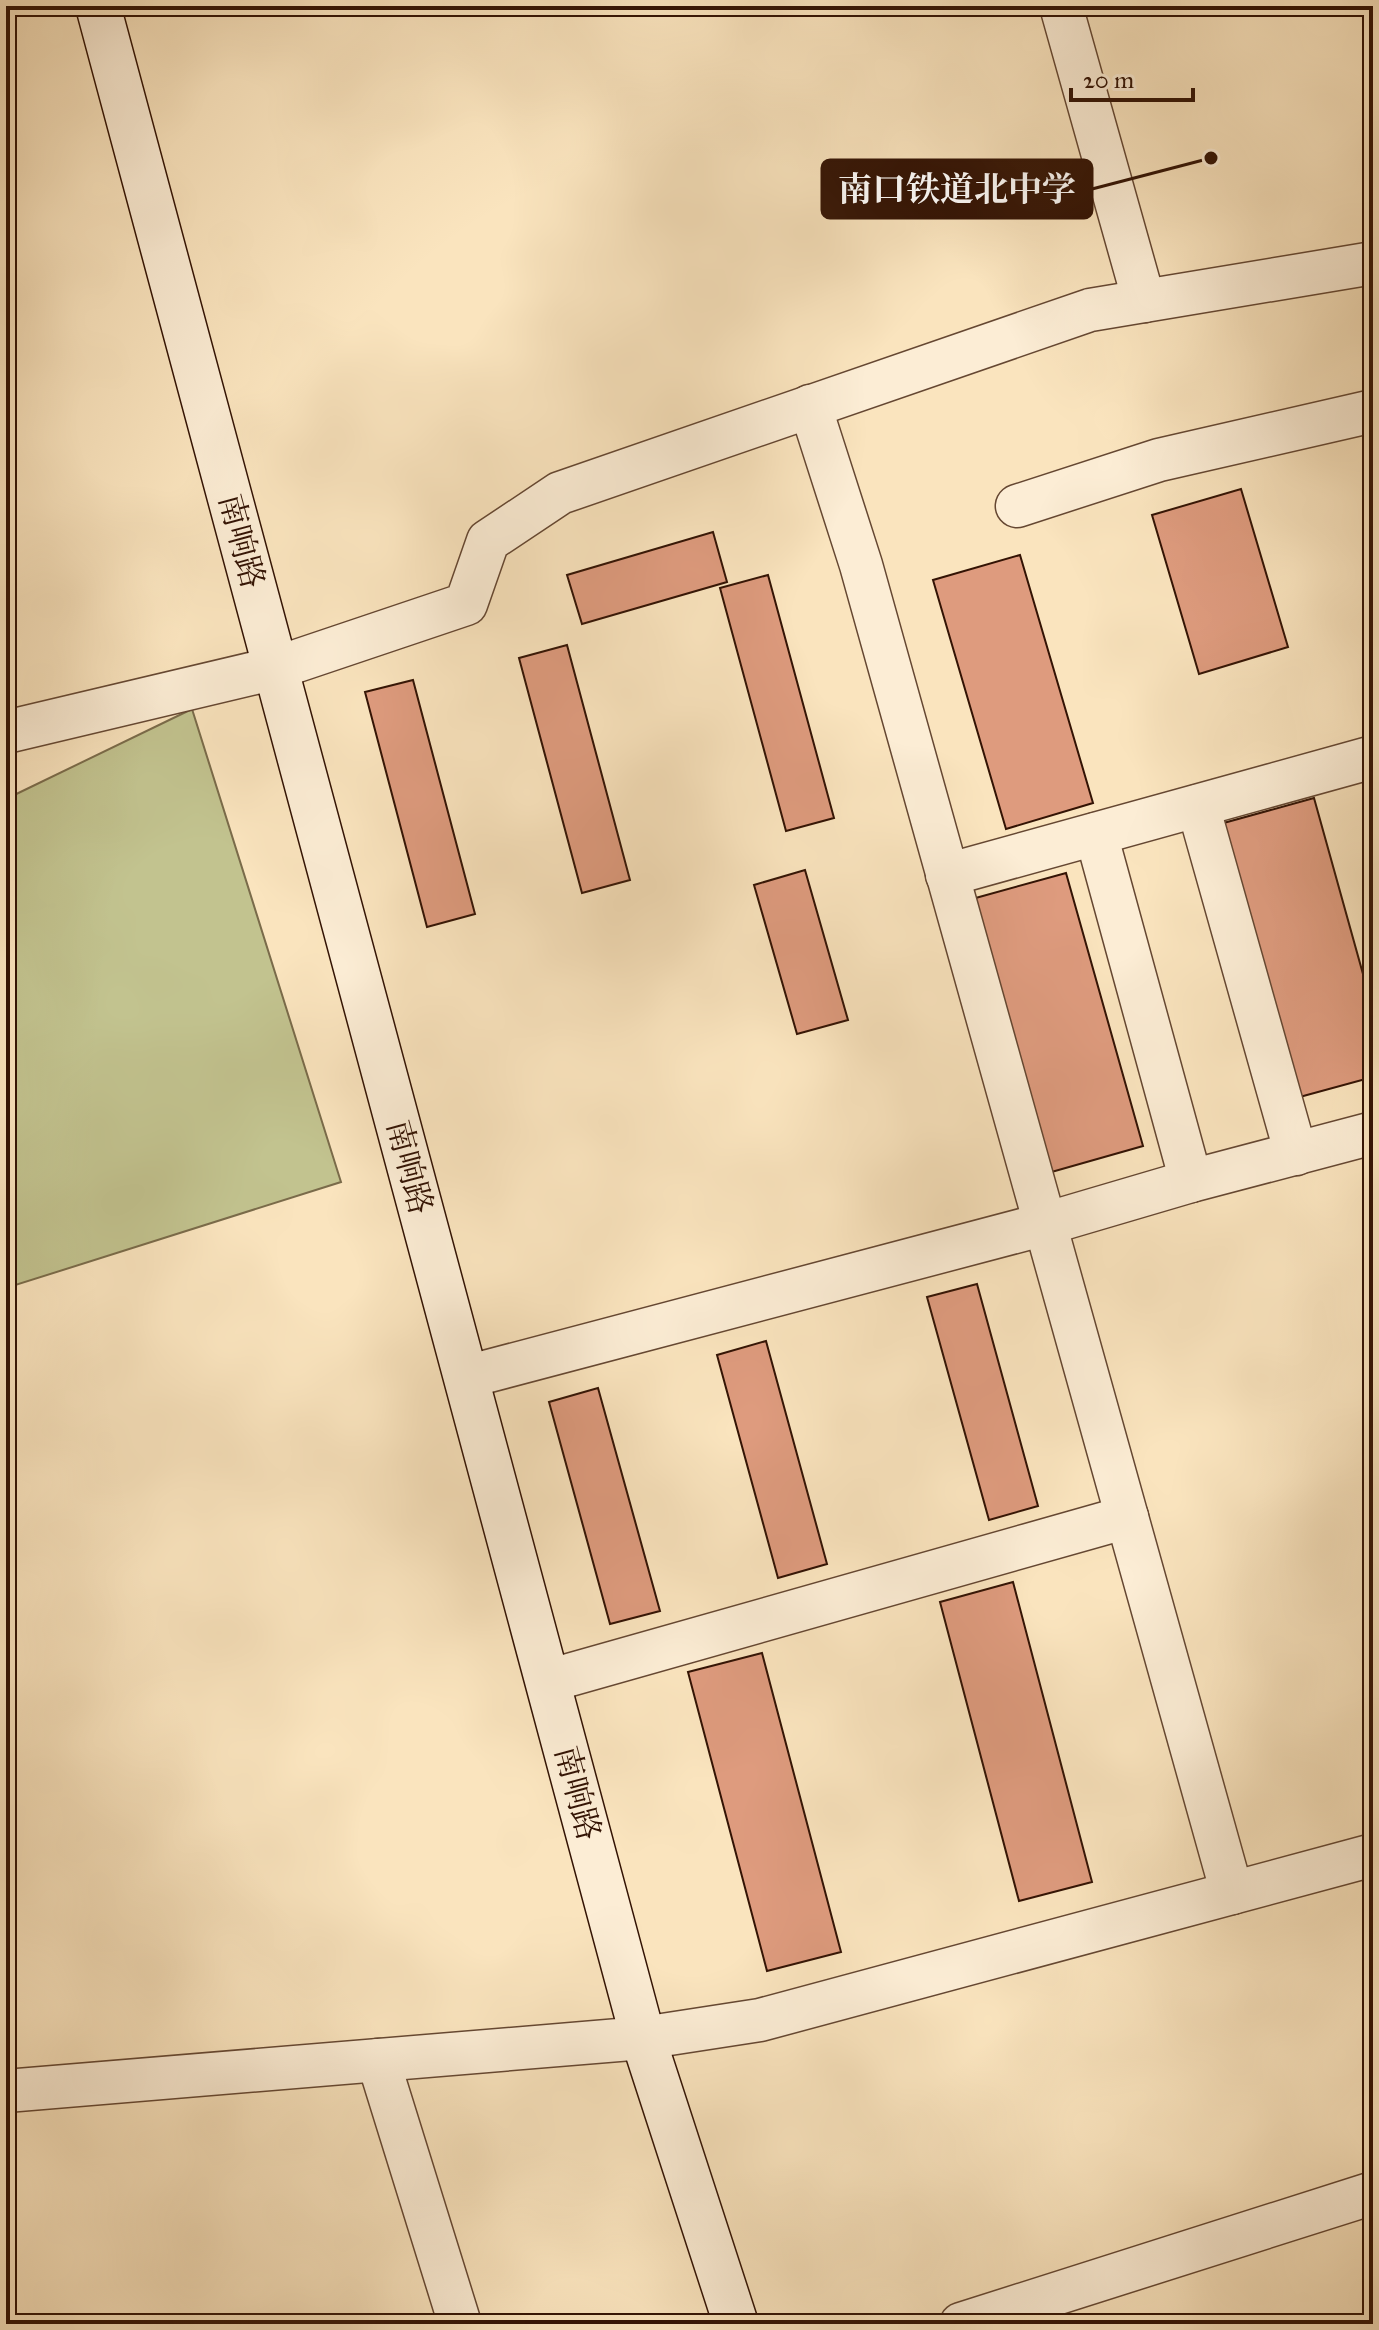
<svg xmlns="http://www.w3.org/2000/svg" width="1379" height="2330" font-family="'IM FELL Great Primer','Noto Serif SC',serif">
<rect width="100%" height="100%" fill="#fae4be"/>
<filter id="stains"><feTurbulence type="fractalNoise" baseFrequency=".0025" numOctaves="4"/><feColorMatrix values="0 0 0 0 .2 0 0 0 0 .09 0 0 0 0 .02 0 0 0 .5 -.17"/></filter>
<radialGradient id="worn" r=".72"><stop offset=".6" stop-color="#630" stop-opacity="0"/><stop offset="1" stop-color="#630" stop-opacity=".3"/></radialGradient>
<!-- pitch -->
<path fill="#c2c38f" stroke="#7a6b4a" stroke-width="2" d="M 192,709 L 341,1182 L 6,1288 L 6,799 Z"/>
<!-- building -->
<g fill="#de9b7e" stroke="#331304" stroke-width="2">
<path d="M 1241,489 L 1288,647 L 1199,674 L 1152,515 Z"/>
<path d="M 713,532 L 727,582 L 582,624 L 567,575 Z"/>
<path d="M 1020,555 L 1093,803 L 1006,829 L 933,580 Z"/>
<path d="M 768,575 L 834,818 L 786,831 L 720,588 Z"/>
<path d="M 567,645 L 630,880 L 582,893 L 519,658 Z"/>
<path d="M 413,680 L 475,914 L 427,927 L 365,692 Z"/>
<path d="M 1314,798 L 1373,1010 L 1373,1077 L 1296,1098 L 1220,824 Z"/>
<path d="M 805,870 L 848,1020 L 797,1034 L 754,885 Z"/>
<path d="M 1066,873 L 1143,1146 L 1048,1173 L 972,899 Z"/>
<path d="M 977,1284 L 1038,1506 L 989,1520 L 927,1297 Z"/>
<path d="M 766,1341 L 827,1564 L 778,1578 L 717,1355 Z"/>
<path d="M 598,1388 L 660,1611 L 610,1624 L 549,1402 Z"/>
<path d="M 1013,1582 L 1092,1882 L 1019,1901 L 940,1602 Z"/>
<path d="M 762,1653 L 841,1952 L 767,1971 L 688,1672 Z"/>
</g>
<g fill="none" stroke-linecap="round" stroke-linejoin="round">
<defs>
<g id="street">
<path d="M 1061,6 L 1144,301"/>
<path d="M 810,406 L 861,565 L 1232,1893"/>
<path d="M 1017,506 L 1159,460 L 1373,411"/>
<path d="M 6,732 L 276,668 L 466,604 L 488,541 L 560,493 L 1090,310 L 1373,263"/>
<path d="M 1198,806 L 1296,1154"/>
<path d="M 1096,834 L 1191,1181"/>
<path d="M 947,875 L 1373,757"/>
<path d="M 466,1377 L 1045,1224 L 1191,1181 L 1373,1133"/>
<path d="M 548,1681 L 1127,1517"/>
<path d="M 378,2060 L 460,2324"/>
<path d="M 6,2091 L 643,2038 L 760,2020 L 1373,1855"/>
<path d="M 961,2324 L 1373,2193"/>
</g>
<path id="secondary" d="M 98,6 L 643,2038 L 736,2324"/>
</defs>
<!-- street casing -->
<use href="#street" stroke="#654732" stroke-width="45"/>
<!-- secondary casing -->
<use href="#secondary" stroke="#331304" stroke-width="47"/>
<!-- street -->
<use href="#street" stroke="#fcedd5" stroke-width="42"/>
<!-- secondary -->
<use href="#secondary" stroke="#fcedd5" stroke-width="44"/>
</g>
<g text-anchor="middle" stroke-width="8" stroke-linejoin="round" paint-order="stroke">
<!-- street labels -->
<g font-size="32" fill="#331304" stroke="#fcedd5">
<text transform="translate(242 541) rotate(75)" y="11">南响路</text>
<text transform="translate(410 1167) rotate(75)" y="11">南响路</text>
<text transform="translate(578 1793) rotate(75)" y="11">南响路</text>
</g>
</g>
<!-- callouts -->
<path fill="none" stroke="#331304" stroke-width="3" d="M1211 158L1092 189"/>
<circle fill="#331304" stroke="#fcedd5" stroke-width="3" cx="1211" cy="158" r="8"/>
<rect fill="#331304" stroke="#331304" stroke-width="3" x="822" y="160" width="270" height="58" rx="8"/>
<g font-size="34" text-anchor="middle" font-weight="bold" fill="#fff">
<text x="957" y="201">南口铁道北中学</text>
</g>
<!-- margin -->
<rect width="1379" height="2330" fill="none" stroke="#fae4be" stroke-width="32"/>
<rect x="8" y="8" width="1363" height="2314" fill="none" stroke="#331304" stroke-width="4"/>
<rect x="16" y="16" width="1347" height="2298" fill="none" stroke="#331304" stroke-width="2"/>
<!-- scale -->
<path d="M1071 88v12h122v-12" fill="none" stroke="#331304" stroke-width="4"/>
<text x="1083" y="88" font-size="24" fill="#331304" stroke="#fcedd5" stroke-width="6" paint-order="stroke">20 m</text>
<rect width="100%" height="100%" filter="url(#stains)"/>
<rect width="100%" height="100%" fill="url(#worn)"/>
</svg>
